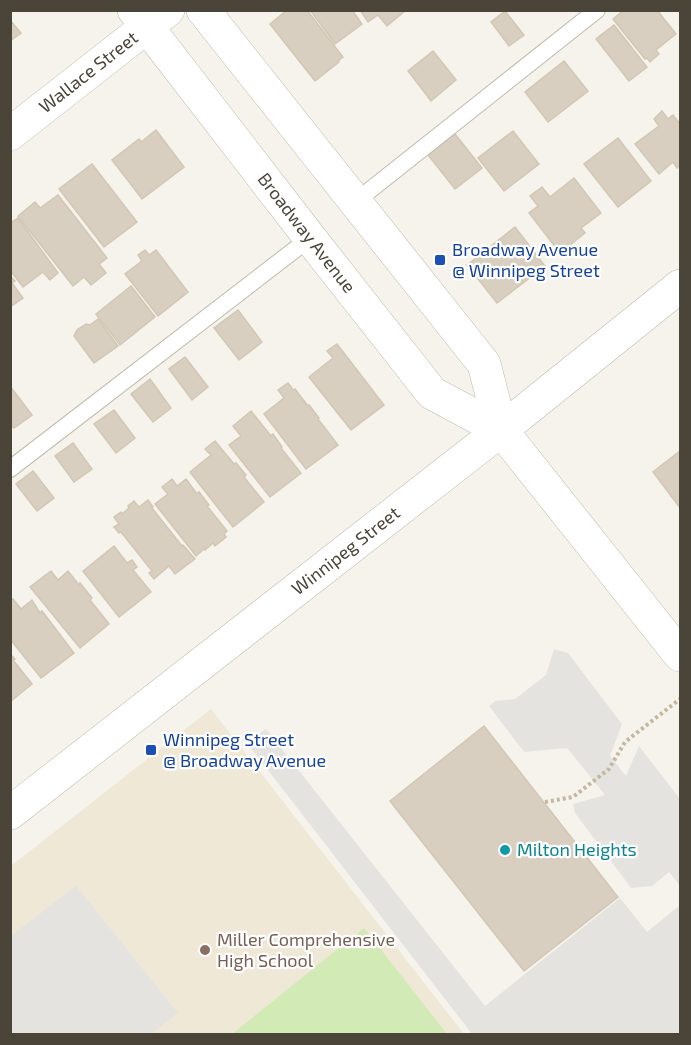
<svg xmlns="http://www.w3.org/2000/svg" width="691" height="1045" font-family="'Exo 2',sans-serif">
<rect width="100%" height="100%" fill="#f6f3ec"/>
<!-- education -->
<path fill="#efe8d6" d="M 211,709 L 464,1034 L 11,1034 L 11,866 Z"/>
<!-- green -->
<path fill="#d2eab5" d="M 364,928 L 447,1034 L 232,1034 Z"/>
<!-- parking -->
<g fill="#e5e3e0">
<path d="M 554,649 L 568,653 L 622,724 L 610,756 L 626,776 L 639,746 L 680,799 L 680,886 L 669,872 L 652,886 L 631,888 L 575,813 L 573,804 L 605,795 L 567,748 L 524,752 L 489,706 L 495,701 L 515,699 L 546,675 Z"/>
<path d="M 266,729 L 485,1006 L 620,898 L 647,932 L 680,905 L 680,1034 L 472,1034 L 247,743 Z"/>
<path d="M 76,886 L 178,1013 L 151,1034 L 11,1034 L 11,936 Z"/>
</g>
<!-- building -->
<g fill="#d8cfc1" stroke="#d3c7b4" stroke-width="1.5">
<path d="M 287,10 L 307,10 L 343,57 L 338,61 L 339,62 L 315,81 L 270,24 Z"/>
<path d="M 310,10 L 352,10 L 362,24 L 335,44 Z"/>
<path d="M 360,10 L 405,10 L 405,11 L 387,26 L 378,15 L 368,22 Z"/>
<path d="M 624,10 L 657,10 L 676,34 L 656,50 L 659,54 L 650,62 L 647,58 L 645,59 L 613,19 Z"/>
<path d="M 505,11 L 524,35 L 509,46 L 491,22 Z"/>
<path d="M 10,20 L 21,33 L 10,41 Z"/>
<path d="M 614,25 L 647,67 L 629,81 L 596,39 Z"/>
<path d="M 433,51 L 456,80 L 431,101 L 408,71 Z"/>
<path d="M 564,61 L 588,91 L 548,122 L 525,92 Z"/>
<path d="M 662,111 L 668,119 L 673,115 L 680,124 L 680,165 L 677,168 L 673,162 L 659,174 L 635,144 L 659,126 L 654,119 Z"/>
<path d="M 156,130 L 184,167 L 142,199 L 112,160 L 139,139 L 141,142 Z"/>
<path d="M 513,131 L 539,164 L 504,191 L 478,158 Z"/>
<path d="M 455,134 L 482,168 L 455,189 L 428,155 Z"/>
<path d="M 618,138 L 651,181 L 618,207 L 584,164 Z"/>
<path d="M 92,164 L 137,222 L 104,247 L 59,189 Z"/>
<path d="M 574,178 L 601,213 L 581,228 L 585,233 L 560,253 L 529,213 L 538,206 L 530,196 L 542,187 L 550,197 Z"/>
<path d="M 58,195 L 107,258 L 99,264 L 106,273 L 91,285 L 84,277 L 73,286 L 18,216 L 35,202 L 40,208 Z"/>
<path d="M 18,218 L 58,273 L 50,280 L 43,272 L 23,287 L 10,270 L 10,223 Z"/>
<path d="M 515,227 L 545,266 L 497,303 L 467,265 Z"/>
<path d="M 145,250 L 149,255 L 156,250 L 188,292 L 158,316 L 125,274 L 142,261 L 138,255 Z"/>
<path d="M 10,276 L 15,281 L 12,283 L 23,298 L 10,307 Z"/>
<path d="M 131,286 L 155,317 L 120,345 L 96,314 Z"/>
<path d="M 238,310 L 262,342 L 239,360 L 214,328 Z"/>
<path d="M 98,319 L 118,346 L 94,363 L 74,336 L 77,330 L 86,324 L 90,325 Z"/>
<path d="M 337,344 L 384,405 L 351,430 L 309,377 L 333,358 L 327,351 Z"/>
<path d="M 185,357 L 208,387 L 192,400 L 169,369 Z"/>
<path d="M 150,379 L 171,408 L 153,422 L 131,394 Z"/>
<path d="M 288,383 L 293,390 L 295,389 L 308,406 L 309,405 L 319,418 L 318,419 L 338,445 L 306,469 L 264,414 L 284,398 L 278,390 Z"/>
<path d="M 10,386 L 32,415 L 14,428 L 10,424 Z"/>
<path d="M 114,410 L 135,438 L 116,453 L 94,424 Z"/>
<path d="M 251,411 L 271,436 L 273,434 L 282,447 L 281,448 L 301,473 L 270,497 L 229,445 L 241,436 L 233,426 Z"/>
<path d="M 215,441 L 234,464 L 236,463 L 246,475 L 244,477 L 264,502 L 233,527 L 190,472 L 211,455 L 205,449 Z"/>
<path d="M 73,443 L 92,469 L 74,482 L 55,456 Z"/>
<path d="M 680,451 L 680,508 L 653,472 Z"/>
<path d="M 33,471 L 54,498 L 37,511 L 16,484 Z"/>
<path d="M 172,479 L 177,486 L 186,479 L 197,494 L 199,492 L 209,505 L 207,506 L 227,531 L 224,534 L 226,537 L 215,546 L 213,543 L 205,550 L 204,549 L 196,556 L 155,504 L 168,494 L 162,487 Z"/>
<path d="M 148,500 L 153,507 L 152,508 L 182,546 L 183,545 L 195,559 L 175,574 L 169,566 L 154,579 L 149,573 L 152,571 L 121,532 L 119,533 L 114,527 L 119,524 L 114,517 L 121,512 L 122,514 L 129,508 L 128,506 L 134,501 L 139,507 Z"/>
<path d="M 114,546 L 127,563 L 132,560 L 137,567 L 133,570 L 151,592 L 119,617 L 83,571 Z"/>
<path d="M 51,571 L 58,580 L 68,571 L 79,585 L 80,583 L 92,598 L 90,600 L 109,624 L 80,648 L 30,587 Z"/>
<path d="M 13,599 L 21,609 L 32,600 L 40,613 L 42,611 L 74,653 L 41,678 L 10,639 L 10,601 Z"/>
<path d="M 10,654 L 15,659 L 13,660 L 32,684 L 10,702 Z"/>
<path d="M 484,726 L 618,897 L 524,971 L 390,801 Z"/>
</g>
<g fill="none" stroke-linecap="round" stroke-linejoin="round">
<defs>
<g id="service">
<path d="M 355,202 L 597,10"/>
<path d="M 10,469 L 310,238"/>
</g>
<g id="minor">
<path id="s1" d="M 10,134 L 168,10"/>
</g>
<g id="tertiary">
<path id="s2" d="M 134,10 L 310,238 L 432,393 L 501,430 L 680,655"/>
<path d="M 203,10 L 484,364 L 501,430"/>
<path id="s3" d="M 10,813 L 501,430 L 680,286"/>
</g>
</defs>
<!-- service casing -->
<use href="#service" stroke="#c2bbae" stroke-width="18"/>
<!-- minor casing -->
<use href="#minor" stroke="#c2bbae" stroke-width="34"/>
<!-- tertiary casing -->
<use href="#tertiary" stroke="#c2bbae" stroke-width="34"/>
<!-- path -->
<path stroke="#c4b79f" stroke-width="4" stroke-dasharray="3 3" stroke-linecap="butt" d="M 545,802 L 573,797 L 609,769 L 625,742 L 680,699"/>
<!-- service -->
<use href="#service" stroke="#fff" stroke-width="16"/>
<!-- minor -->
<use href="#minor" stroke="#fff" stroke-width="33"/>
<!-- tertiary -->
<use href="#tertiary" stroke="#fff" stroke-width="33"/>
</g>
<!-- markers -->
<g fill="#1a4fb4" stroke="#fff" stroke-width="2">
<rect x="434" y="254" width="12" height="12" rx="3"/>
<rect x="145" y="744" width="12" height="12" rx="3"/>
</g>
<circle fill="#0f9aa8" stroke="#fff" stroke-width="2" cx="505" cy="850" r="6"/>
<circle fill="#8d6e63" stroke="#fff" stroke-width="2" cx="205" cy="950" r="6"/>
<g text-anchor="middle" stroke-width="4.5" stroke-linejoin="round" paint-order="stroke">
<!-- street labels -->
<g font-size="18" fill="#4b4439" stroke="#fff">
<text dy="6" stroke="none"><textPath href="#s1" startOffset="100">Wallace Street</textPath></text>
<text dy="6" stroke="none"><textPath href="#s2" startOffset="282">Broadway Avenue</textPath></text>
<text dy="6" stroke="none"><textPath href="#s3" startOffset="426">Winnipeg Street</textPath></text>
</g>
<!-- transit labels -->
<g font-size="18" fill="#164399" stroke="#fff" text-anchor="start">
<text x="452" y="256">Broadway Avenue<tspan x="452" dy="21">@ Winnipeg Street</tspan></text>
<text x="163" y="746">Winnipeg Street<tspan x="163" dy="21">@ Broadway Avenue</tspan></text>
</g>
<!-- culture labels -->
<g font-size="18" fill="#0d838f" stroke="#fff" text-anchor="start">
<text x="517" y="856">Milton Heights</text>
</g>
<!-- education labels -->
<g font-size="18" fill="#785e54" stroke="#fff" text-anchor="start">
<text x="217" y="946">Miller Comprehensive<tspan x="217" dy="21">High School</tspan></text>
</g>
</g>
<!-- border -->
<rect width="691" height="1045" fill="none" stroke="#4b4439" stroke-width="24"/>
</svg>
